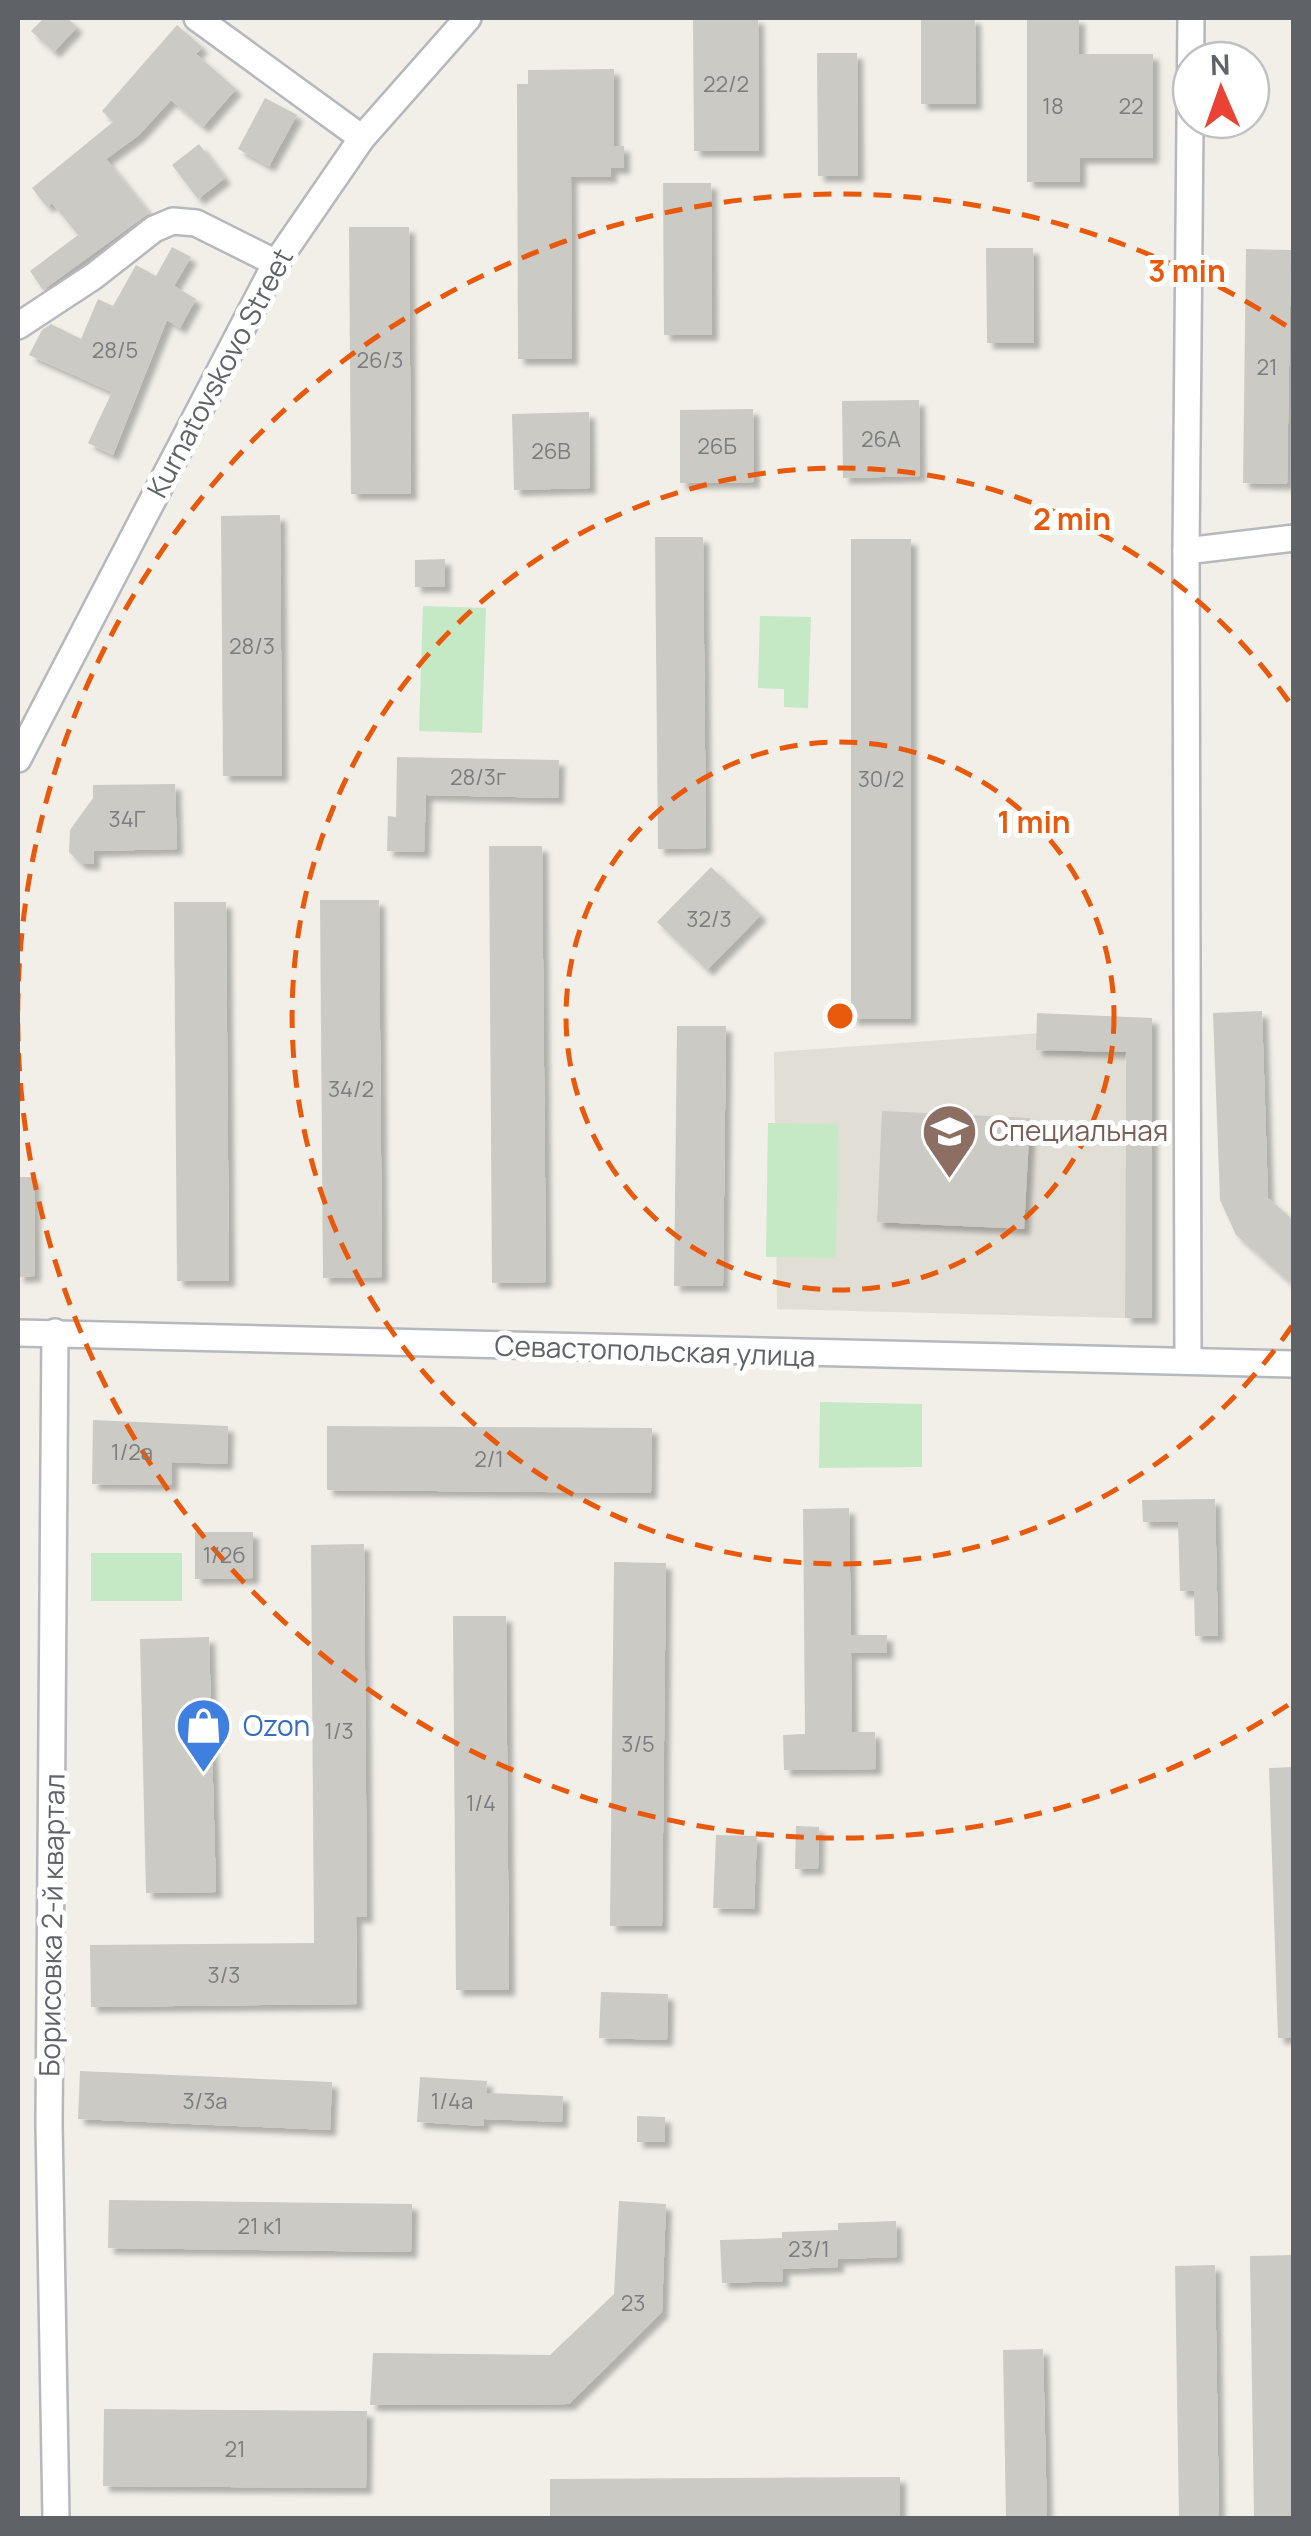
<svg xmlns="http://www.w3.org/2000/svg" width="1311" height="2536" font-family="Manrope,sans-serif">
<defs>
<filter id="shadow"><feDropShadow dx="6" dy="6" stdDeviation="2.5" flood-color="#0004"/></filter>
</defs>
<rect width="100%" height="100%" fill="#f1efe8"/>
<!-- education -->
<path fill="#e1ded6" d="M 1126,1027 L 1125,1318 L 777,1309 L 774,1052 Z"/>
<!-- green -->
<g fill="#c5e8c5">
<path d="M 423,606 L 486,608 L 482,733 L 419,731 Z"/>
<path d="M 760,616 L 811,617 L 808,708 L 784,707 L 784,689 L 758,688 Z"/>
<path d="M 768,1123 L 838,1124 L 836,1258 L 766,1257 Z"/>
<path d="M 820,1402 L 922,1404 L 922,1467 L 819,1468 Z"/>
<rect x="91" y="1553" width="91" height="48"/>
</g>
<!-- building -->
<g fill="#cccac5" filter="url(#shadow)">
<path d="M 44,18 L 67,18 L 77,27 L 54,52 L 31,31 Z"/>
<path d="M 693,18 L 758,18 L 759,151 L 694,151 Z"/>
<path d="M 921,18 L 975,18 L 976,104 L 921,104 Z"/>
<path d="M 1027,18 L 1079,18 L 1079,54 L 1153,54 L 1153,158 L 1080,158 L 1080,182 L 1027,182 Z"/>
<path d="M 177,25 L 202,47 L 196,54 L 236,89 L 203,127 L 171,100 L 139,135 L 106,159 L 149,213 L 43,290 L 30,271 L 78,235 L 52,203 L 47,207 L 32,188 L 113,122 L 102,111 Z"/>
<path d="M 817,53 L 857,53 L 858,176 L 818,176 Z"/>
<path d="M 614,69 L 614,146 L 624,146 L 624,168 L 611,168 L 611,177 L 571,177 L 572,359 L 518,359 L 517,84 L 528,84 L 528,70 Z"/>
<path d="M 265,98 L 297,115 L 269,166 L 238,149 Z"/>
<path d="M 199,144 L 225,178 L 198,199 L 172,165 Z"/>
<path d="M 663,183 L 711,183 L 712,335 L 664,335 Z"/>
<path d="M 349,227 L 409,227 L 411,494 L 351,494 Z"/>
<path d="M 172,247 L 191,257 L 174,286 L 196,299 L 180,328 L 167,320 L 113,455 L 88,443 L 112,392 L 29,355 L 42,330 L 51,324 L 81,339 L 98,299 L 113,306 L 136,265 L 156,276 Z"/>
<path d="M 986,248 L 1033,248 L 1034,343 L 987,343 Z"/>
<path d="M 1246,249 L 1291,250 L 1287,484 L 1243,483 Z"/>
<path d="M 919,400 L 920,476 L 843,478 L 842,401 Z"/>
<path d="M 753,409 L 754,482 L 680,483 L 680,410 Z"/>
<path d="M 589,412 L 590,488 L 514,490 L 512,414 Z"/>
<path d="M 280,515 L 282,776 L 223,776 L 221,516 Z"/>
<path d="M 655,537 L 703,537 L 706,848 L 658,849 Z"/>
<rect x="851" y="539" width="60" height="480"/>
<path d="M 445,559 L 445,587 L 415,587 L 415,560 Z"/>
<path d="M 397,757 L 559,760 L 558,798 L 426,795 L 424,852 L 387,851 L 388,816 L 396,817 Z"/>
<path d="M 175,784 L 177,849 L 94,851 L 94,864 L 81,864 L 69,852 L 70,830 L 93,798 L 93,785 Z"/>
<path d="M 489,846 L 542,846 L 546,1282 L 492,1283 Z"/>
<path d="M 711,867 L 761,915 L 707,970 L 657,922 Z"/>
<path d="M 320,900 L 379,900 L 382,1277 L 323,1278 Z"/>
<path d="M 174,902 L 226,902 L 229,1281 L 177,1281 Z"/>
<path d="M 1262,1011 L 1268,1198 L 1294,1221 L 1294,1286 L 1236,1235 L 1220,1200 L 1213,1013 Z"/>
<path d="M 1037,1013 L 1152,1018 L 1152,1318 L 1125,1318 L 1126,1052 L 1036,1050 Z"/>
<path d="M 677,1026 L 726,1026 L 723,1286 L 674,1286 Z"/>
<path d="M 882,1111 L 1030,1118 L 1024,1229 L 877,1222 Z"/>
<path d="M 18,1177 L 34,1177 L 35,1276 L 18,1277 Z"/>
<path d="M 93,1420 L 228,1426 L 227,1464 L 172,1462 L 172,1485 L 92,1484 Z"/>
<path d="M 327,1426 L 652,1428 L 651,1493 L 327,1490 Z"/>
<path d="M 1215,1499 L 1218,1636 L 1195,1636 L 1194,1591 L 1180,1591 L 1178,1522 L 1143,1522 L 1142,1500 Z"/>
<path d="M 849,1508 L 851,1635 L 887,1635 L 887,1653 L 851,1653 L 852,1732 L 875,1732 L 876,1769 L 784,1770 L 783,1735 L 805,1734 L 803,1509 Z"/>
<path d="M 195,1532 L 253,1532 L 253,1578 L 195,1579 Z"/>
<path d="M 364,1544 L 367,1917 L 356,1917 L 357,2004 L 91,2007 L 90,1945 L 314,1943 L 311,1545 Z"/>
<path d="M 614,1562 L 666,1563 L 662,1926 L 610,1926 Z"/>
<path d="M 453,1616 L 506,1616 L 509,1990 L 456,1990 Z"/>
<path d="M 209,1637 L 216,1892 L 146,1893 L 140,1639 Z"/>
<path d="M 1294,1767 L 1294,2038 L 1278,2038 L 1269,1768 Z"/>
<path d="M 796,1826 L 819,1827 L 818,1869 L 795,1869 Z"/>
<path d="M 716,1835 L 757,1836 L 754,1909 L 713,1908 Z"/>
<path d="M 601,1992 L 668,1994 L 667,2040 L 599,2038 Z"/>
<path d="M 80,2071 L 332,2082 L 330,2130 L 78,2119 Z"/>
<path d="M 420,2077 L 487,2081 L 486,2093 L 563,2096 L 562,2122 L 484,2119 L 484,2126 L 417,2122 Z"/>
<path d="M 637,2116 L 665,2117 L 665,2142 L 637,2142 Z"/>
<path d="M 109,2200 L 412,2204 L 411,2252 L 108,2248 Z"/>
<path d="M 619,2201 L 666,2204 L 662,2312 L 569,2404 L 370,2405 L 373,2353 L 550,2355 L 614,2294 Z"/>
<path d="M 896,2221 L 897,2257 L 838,2259 L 838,2267 L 783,2269 L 783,2281 L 722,2283 L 720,2240 L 782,2238 L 782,2232 L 838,2230 L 838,2223 Z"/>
<path d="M 1292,2255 L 1294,2518 L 1254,2518 L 1250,2256 Z"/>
<path d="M 1215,2265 L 1219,2518 L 1179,2518 L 1175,2266 Z"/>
<path d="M 1043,2349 L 1047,2518 L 1006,2518 L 1003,2350 Z"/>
<path d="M 104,2409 L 367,2411 L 366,2488 L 103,2486 Z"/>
<path d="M 900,2477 L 900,2518 L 550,2518 L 550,2479 Z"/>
</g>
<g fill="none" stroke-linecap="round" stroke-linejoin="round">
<defs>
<g id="minor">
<path d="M 197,18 L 362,138"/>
<path d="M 18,326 L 94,276 L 154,229 L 173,221 L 196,223 L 276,263"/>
<path d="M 1186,551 L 1294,538"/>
<path d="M 18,759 L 276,263 L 362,138 L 468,18"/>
<path d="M 55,1332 L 49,2124 L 56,2518"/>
<path d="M 18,1333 L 1294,1364"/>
<path d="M 1188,1361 L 1186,551 L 1191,18"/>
</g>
</defs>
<!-- minor casing -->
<use href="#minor" stroke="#b5b8bc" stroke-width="30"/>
<!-- minor -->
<use href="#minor" stroke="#fff" stroke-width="25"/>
</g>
<!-- distance rings -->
<g fill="none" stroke="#e8590c" stroke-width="5" stroke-dasharray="18 12">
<circle cx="840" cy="1016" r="274"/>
<path d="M1292 1326A548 548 0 1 1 1292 706"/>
<path d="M1288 1705A822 822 0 1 1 1288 327"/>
</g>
<!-- icons -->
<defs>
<symbol id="school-pin" viewBox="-11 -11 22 30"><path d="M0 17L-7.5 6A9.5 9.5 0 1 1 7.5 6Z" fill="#8d6e63" stroke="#fff"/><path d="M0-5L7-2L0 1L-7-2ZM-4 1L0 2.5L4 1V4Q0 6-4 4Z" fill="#fff"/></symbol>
<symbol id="shop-pin" viewBox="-11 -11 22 30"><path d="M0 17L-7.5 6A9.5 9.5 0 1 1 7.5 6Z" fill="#3f7fe0" stroke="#fff"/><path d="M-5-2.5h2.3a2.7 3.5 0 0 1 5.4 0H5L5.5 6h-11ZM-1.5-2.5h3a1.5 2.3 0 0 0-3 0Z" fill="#fff"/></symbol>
</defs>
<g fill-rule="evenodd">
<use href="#school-pin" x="918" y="1100" width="63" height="86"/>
<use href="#shop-pin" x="172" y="1694" width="63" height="86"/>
</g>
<g text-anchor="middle" stroke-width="10" stroke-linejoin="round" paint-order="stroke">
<!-- number labels -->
<g font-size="22" fill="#7a7d7f">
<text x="726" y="92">22/2</text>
<text x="1053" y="114">18</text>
<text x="1131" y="114">22</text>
<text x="115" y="358">28/5</text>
<text x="380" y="368">26/3</text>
<text x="1267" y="375">21</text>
<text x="881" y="447">26А</text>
<text x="717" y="454">26Б</text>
<text x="551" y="459">26В</text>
<text x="252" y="654">28/3</text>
<text x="478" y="785">28/3г</text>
<text x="881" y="787">30/2</text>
<text x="127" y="827">34Г</text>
<text x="709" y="927">32/3</text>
<text x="351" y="1097">34/2</text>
<text x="132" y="1460">1/2а</text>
<text x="489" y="1467">2/1</text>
<text x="224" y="1563">1/2б</text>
<text x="339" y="1739">1/3</text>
<text x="638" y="1752">3/5</text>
<text x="481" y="1811">1/4</text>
<text x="224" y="1983">3/3</text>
<text x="205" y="2109">3/3а</text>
<text x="452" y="2109">1/4а</text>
<text x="260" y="2234">21 к1</text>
<text x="809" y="2257">23/1</text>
<text x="633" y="2311">23</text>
<text x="235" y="2457">21</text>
</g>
<!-- street labels -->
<g font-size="28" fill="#5f6368" stroke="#fff">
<text transform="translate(220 373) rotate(-62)" y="10">Kurnatovskovo Street</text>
<text transform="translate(655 1351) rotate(2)" y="10">Севастопольская улица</text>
<text transform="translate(52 1925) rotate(-89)" y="10">Борисовка 2-й квартал</text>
</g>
<!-- education labels -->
<g font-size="28" fill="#785e54" stroke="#fff" text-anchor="start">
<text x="989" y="1141">Специальная</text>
</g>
<!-- shop labels -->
<g font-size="28" fill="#366cbe" stroke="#fff" text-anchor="start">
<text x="243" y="1736">Ozon</text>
</g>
</g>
<circle cx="840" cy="1016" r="15" fill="#e8590c" stroke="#fff" stroke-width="5"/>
<g font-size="30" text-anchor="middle" font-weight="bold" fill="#e8590c" stroke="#fff" stroke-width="10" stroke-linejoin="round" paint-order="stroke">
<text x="1187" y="282">3 min</text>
<text x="1072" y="530">2 min</text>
<text x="1034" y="833">1 min</text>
</g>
<!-- border -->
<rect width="1311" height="2536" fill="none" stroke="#5f6368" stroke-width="40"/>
<!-- north arrow -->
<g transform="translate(1221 90) rotate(358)"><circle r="48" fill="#ffffff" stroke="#bfc1c3" stroke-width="2.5"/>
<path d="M0-8L18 38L0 25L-18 38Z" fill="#ea4335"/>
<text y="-15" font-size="28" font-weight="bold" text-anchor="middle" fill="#5f6368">N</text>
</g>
</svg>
